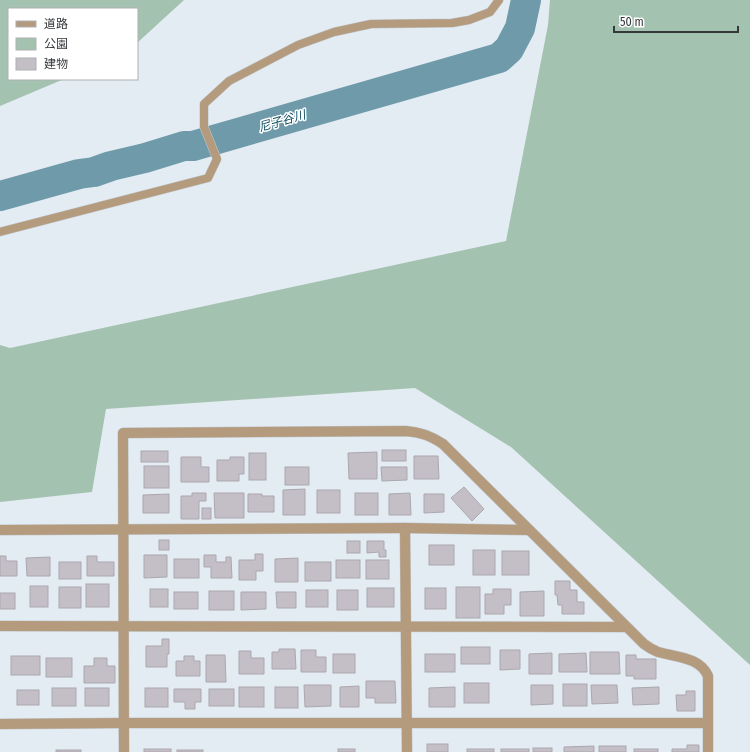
<svg xmlns="http://www.w3.org/2000/svg" width="750" height="752" font-family="'Fira Sans Condensed','Noto Sans JP',sans-serif">
<rect width="100%" height="100%" fill="#e3ecf2"/>
<!-- green -->
<g fill="#a4c2b0">
<path d="M 0,0 L 184,0 L 137,43 L 137,9 L 9,9 L 9,79 L 64,79 L 0,106 Z"/>
<path d="M 550,0 L 750,0 L 750,665 L 511,447 L 415,388 L 106,409 L 92,492 L 0,502 L 0,345 L 10,348 L 506,241 L 548,25 Z"/>
</g>
<g fill="none" stroke-linecap="round" stroke-linejoin="round">
<!-- river -->
<path stroke="#6e9aaa" stroke-width="30" d="M 0,196 L 79,174 L 94,172 L 111,166 L 145,158 L 184,146 L 193,146 L 499,58 L 509,49 L 520,28 L 526,0"/>
</g>
<!-- building -->
<g fill="#c4bfc7" stroke="#aca7af">
<rect x="382" y="450" width="24" height="11"/>
<rect x="141" y="451" width="27" height="11"/>
<path d="M 377,452 L 377,479 L 349,479 L 348,453 Z"/>
<rect x="249" y="453" width="17" height="27"/>
<path d="M 414,456 L 438,456 L 439,479 L 414,479 Z"/>
<path d="M 181,457 L 201,457 L 201,467 L 209,467 L 209,482 L 181,482 Z"/>
<path d="M 230,457 L 244,457 L 244,474 L 239,474 L 239,481 L 217,481 L 217,460 L 230,460 Z"/>
<rect x="144" y="466" width="25" height="22"/>
<rect x="285" y="467" width="24" height="18"/>
<path d="M 381,467 L 407,467 L 407,480 L 382,481 Z"/>
<path d="M 464,487 L 484,509 L 472,521 L 451,498 Z"/>
<path d="M 305,489 L 305,515 L 283,515 L 283,490 Z"/>
<rect x="317" y="490" width="23" height="23"/>
<path d="M 192,493 L 206,493 L 206,501 L 199,501 L 199,519 L 181,519 L 181,496 L 192,496 Z"/>
<path d="M 214,493 L 244,493 L 244,518 L 215,518 Z"/>
<rect x="355" y="493" width="23" height="22"/>
<path d="M 410,493 L 411,515 L 389,515 L 389,494 Z"/>
<path d="M 169,494 L 169,513 L 143,513 L 143,495 Z"/>
<path d="M 248,494 L 262,494 L 262,496 L 274,496 L 274,512 L 248,512 Z"/>
<path d="M 424,494 L 444,494 L 444,512 L 424,513 Z"/>
<rect x="202" y="508" width="9" height="11"/>
<rect x="159" y="540" width="10" height="10"/>
<rect x="347" y="541" width="13" height="12"/>
<path d="M 367,541 L 384,541 L 384,550 L 386,550 L 386,557 L 379,557 L 379,552 L 367,553 Z"/>
<rect x="429" y="545" width="25" height="20"/>
<rect x="473" y="550" width="22" height="25"/>
<rect x="502" y="551" width="27" height="24"/>
<path d="M 255,554 L 263,554 L 263,571 L 256,571 L 256,580 L 239,580 L 239,560 L 255,560 Z"/>
<path d="M 144,555 L 167,555 L 167,577 L 144,578 Z"/>
<path d="M 204,555 L 216,555 L 216,562 L 226,562 L 226,557 L 231,557 L 232,578 L 211,578 L 211,567 L 204,567 Z"/>
<path d="M 0,556 L 6,556 L 6,561 L 17,561 L 17,576 L 0,576 Z"/>
<path d="M 87,556 L 97,556 L 97,562 L 114,562 L 114,576 L 87,576 Z"/>
<path d="M 50,557 L 50,576 L 27,576 L 26,558 Z"/>
<path d="M 298,558 L 298,582 L 275,582 L 275,559 Z"/>
<rect x="174" y="559" width="25" height="19"/>
<rect x="336" y="560" width="24" height="18"/>
<rect x="366" y="560" width="23" height="19"/>
<rect x="59" y="562" width="22" height="17"/>
<rect x="305" y="562" width="26" height="19"/>
<path d="M 555,581 L 570,581 L 570,590 L 577,590 L 577,602 L 584,602 L 584,614 L 562,614 L 562,605 L 558,605 L 557,595 L 555,595 Z"/>
<rect x="86" y="584" width="23" height="23"/>
<rect x="30" y="586" width="18" height="21"/>
<rect x="59" y="587" width="22" height="21"/>
<rect x="456" y="587" width="24" height="31"/>
<rect x="367" y="588" width="27" height="19"/>
<rect x="425" y="588" width="21" height="21"/>
<rect x="150" y="589" width="18" height="18"/>
<path d="M 493,589 L 511,589 L 511,605 L 504,605 L 504,614 L 485,614 L 485,594 L 493,594 Z"/>
<rect x="306" y="590" width="22" height="17"/>
<rect x="337" y="590" width="21" height="20"/>
<rect x="209" y="591" width="25" height="19"/>
<path d="M 544,591 L 544,616 L 520,616 L 520,592 Z"/>
<rect x="174" y="592" width="24" height="17"/>
<path d="M 241,592 L 266,592 L 266,609 L 241,610 Z"/>
<path d="M 276,592 L 296,592 L 296,608 L 277,608 Z"/>
<rect x="0" y="593" width="15" height="16"/>
<path d="M 162,639 L 169,639 L 169,654 L 167,654 L 167,667 L 146,667 L 146,646 L 162,646 Z"/>
<rect x="461" y="647" width="29" height="17"/>
<path d="M 279,649 L 295,649 L 296,669 L 272,669 L 272,652 L 279,652 Z"/>
<path d="M 301,650 L 316,650 L 316,657 L 326,657 L 326,672 L 301,672 Z"/>
<path d="M 500,650 L 520,650 L 520,669 L 500,670 Z"/>
<path d="M 239,651 L 251,651 L 251,658 L 264,658 L 264,674 L 239,674 Z"/>
<path d="M 590,652 L 619,652 L 620,674 L 590,674 Z"/>
<path d="M 552,653 L 552,674 L 529,674 L 529,654 Z"/>
<path d="M 586,653 L 587,672 L 559,672 L 559,654 Z"/>
<rect x="333" y="654" width="22" height="19"/>
<rect x="425" y="654" width="30" height="18"/>
<path d="M 206,655 L 225,655 L 226,682 L 206,682 Z"/>
<path d="M 626,655 L 636,655 L 636,659 L 656,659 L 656,679 L 634,679 L 634,676 L 626,676 Z"/>
<rect x="11" y="656" width="29" height="19"/>
<path d="M 184,656 L 194,656 L 194,661 L 200,661 L 200,676 L 176,676 L 176,661 L 184,661 Z"/>
<rect x="46" y="658" width="26" height="19"/>
<path d="M 94,658 L 107,658 L 107,666 L 115,666 L 115,683 L 84,683 L 84,666 L 94,666 Z"/>
<path d="M 366,681 L 395,681 L 396,703 L 375,703 L 375,698 L 366,698 Z"/>
<rect x="464" y="683" width="25" height="20"/>
<rect x="563" y="684" width="24" height="22"/>
<path d="M 304,685 L 331,685 L 331,706 L 305,707 Z"/>
<path d="M 531,685 L 553,685 L 553,704 L 531,705 Z"/>
<path d="M 591,685 L 617,685 L 618,703 L 592,704 Z"/>
<path d="M 359,686 L 359,707 L 340,707 L 340,687 Z"/>
<rect x="239" y="687" width="25" height="20"/>
<rect x="275" y="687" width="23" height="21"/>
<path d="M 455,687 L 455,707 L 429,707 L 429,688 Z"/>
<path d="M 659,687 L 659,704 L 633,705 L 632,688 Z"/>
<rect x="52" y="688" width="24" height="18"/>
<rect x="85" y="688" width="24" height="18"/>
<rect x="145" y="688" width="23" height="19"/>
<path d="M 174,689 L 201,689 L 201,702 L 195,702 L 195,709 L 185,709 L 185,702 L 174,702 Z"/>
<rect x="209" y="689" width="25" height="17"/>
<rect x="17" y="690" width="22" height="15"/>
<path d="M 686,691 L 695,691 L 695,711 L 677,711 L 676,695 L 686,695 Z"/>
<rect x="427" y="744" width="21" height="8"/>
<path d="M 687,745 L 699,745 L 699,752 L 672,752 L 672,749 L 687,749 Z"/>
<path d="M 594,746 L 594,752 L 564,752 L 564,747 Z"/>
<rect x="599" y="746" width="27" height="6"/>
<rect x="533" y="748" width="19" height="4"/>
<rect x="144" y="749" width="27" height="3"/>
<rect x="338" y="749" width="17" height="3"/>
<rect x="467" y="749" width="27" height="3"/>
<rect x="501" y="749" width="28" height="3"/>
<rect x="634" y="749" width="24" height="3"/>
<rect x="56" y="750" width="25" height="2"/>
<rect x="177" y="750" width="26" height="2"/>
</g>
<g fill="none" stroke-linecap="round" stroke-linejoin="round">
<defs>
<path id="service" d="M 0,232 L 208,178 L 217,159 L 204,127 L 204,104 L 229,81 L 298,45 L 334,32 L 371,24 L 452,23 L 469,20 L 490,12 L 499,0"/>
<g id="minor">
<path d="M 405,528 L 407,752"/>
<path d="M 0,530 L 405,528 L 529,530"/>
<path d="M 0,626 L 626,627"/>
<path d="M 0,724 L 123,723 L 707,723"/>
<path d="M 124,752 L 123,433 L 406,431 C 421,432 431,436 443,444 L 644,644 C 648,647 653,650 658,652 C 676,657 700,657 708,676 L 708,752"/>
</g>
</defs>
<!-- service casing -->
<use href="#service" stroke="#c0c8cd" stroke-width="9"/>
<!-- minor casing -->
<use href="#minor" stroke="#c0c8cd" stroke-width="11"/>
<!-- service -->
<use href="#service" stroke="#b59b7e" stroke-width="8"/>
<!-- minor -->
<use href="#minor" stroke="#b59b7e" stroke-width="10"/>
</g>
<g text-anchor="middle" stroke-width="3" stroke-linejoin="round" paint-order="stroke">
<!-- water labels -->
<g font-size="12" font-style="italic" fill="#0c4c5d" stroke="#fff">
<text transform="translate(282 121) rotate(-16)" y="4">尼子谷川</text>
</g>
</g>
<!-- legend -->
<rect x="8" y="8" width="130" height="72" fill="#ffffff" stroke="#aeafb1"/>
<rect x="16" y="21" width="20" height="6" fill="#b59b7e" stroke="#aeafb1"/>
<text x="44" y="28" font-size="12" fill="#35383b">道路</text>
<rect x="16" y="38" width="20" height="12" fill="#a4c2b0" stroke="#aeafb1"/>
<text x="44" y="48" font-size="12" fill="#35383b">公園</text>
<rect x="16" y="58" width="20" height="12" fill="#c4bfc7" stroke="#aeafb1"/>
<text x="44" y="68" font-size="12" fill="#35383b">建物</text>
<!-- scale -->
<path d="M614 26v6h124v-6" fill="none" stroke="#35383b" stroke-width="2"/>
<text x="620" y="26" font-size="12" fill="#35383b" stroke="#ffffff" stroke-width="3" paint-order="stroke">50 m</text>
</svg>
